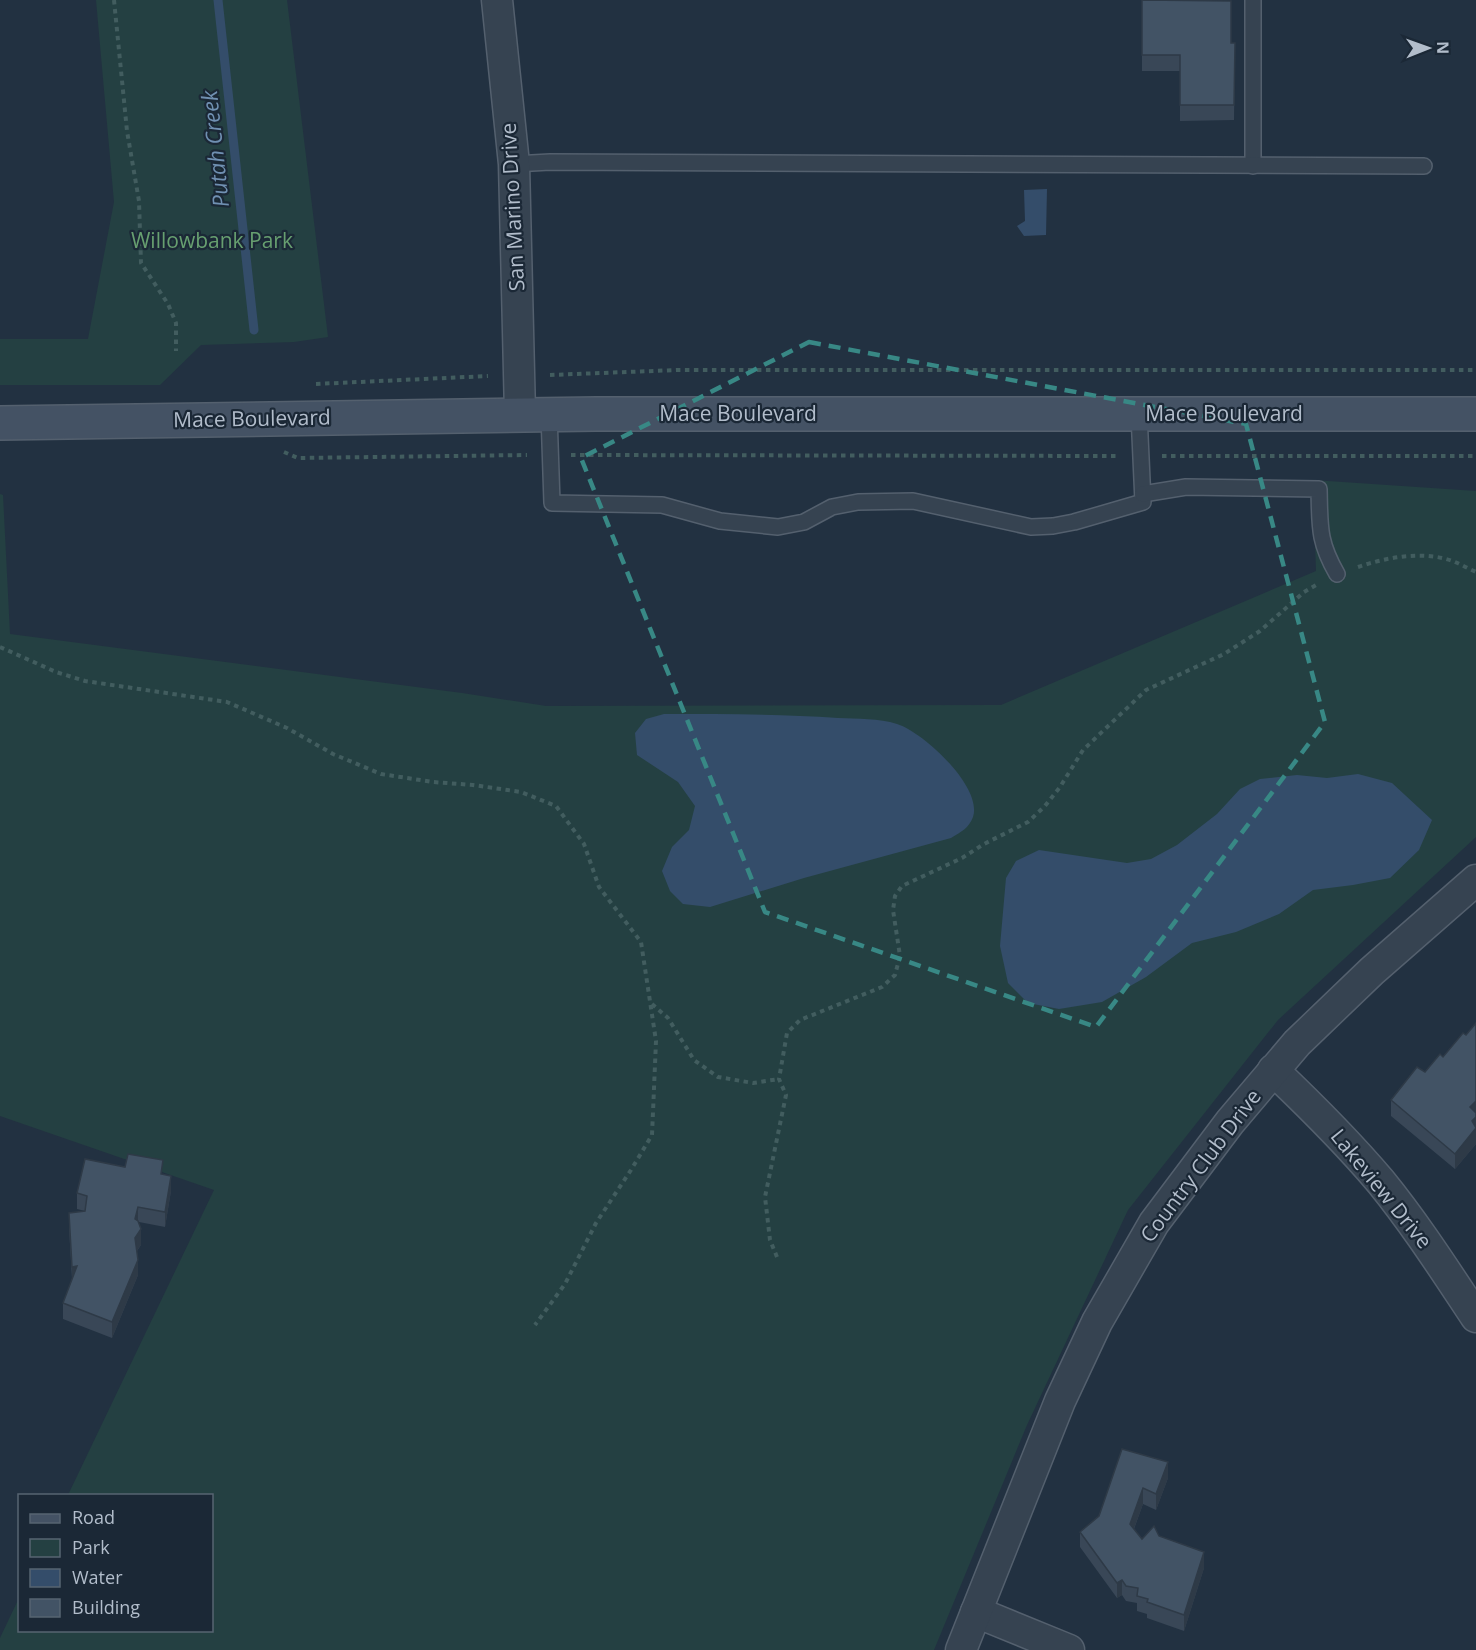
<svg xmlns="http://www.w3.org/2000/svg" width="1476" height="1650" font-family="'Open Sans',sans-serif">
<rect width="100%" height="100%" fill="#223141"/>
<!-- green -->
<g fill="#244042">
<path d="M 96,0 L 287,0 L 328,337 L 294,342 L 201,345 L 160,385 L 0,385 L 0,339 L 88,339 L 114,202 Z"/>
<path d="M 1313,480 L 1476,491 L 1476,837 L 1278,1020 L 1128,1210 L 1027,1425 L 934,1650 L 0,1650 L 0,1638 L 19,1598 L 20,1630 L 212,1630 L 212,1496 L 68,1495 L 214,1190 L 0,1116 L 0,494 L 3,495 L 10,634 L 462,693 L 546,706 L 1001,705 L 1316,571 Z"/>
</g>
<!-- water -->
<g fill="#344d6a">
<path d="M 1047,189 L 1046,235 L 1024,236 L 1017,226 L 1025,221 L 1024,190 Z"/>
<path d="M 664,714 C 722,714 780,714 838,718 C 857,719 879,718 897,724 C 923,732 983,787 973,817 C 969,828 961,832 951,838 L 804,878 L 710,907 L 683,904 L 670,891 L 662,871 L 672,847 L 689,830 L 695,806 L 678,782 L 637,755 L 635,733 L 646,719 Z"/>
<path d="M 1358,774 L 1392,783 L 1432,820 L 1419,850 L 1390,878 L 1353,885 L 1313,890 L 1279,914 L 1236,932 L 1192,943 L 1146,977 L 1102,1002 L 1059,1009 L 1028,1003 L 1008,983 L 1000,946 L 1006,878 L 1016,861 L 1039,850 L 1127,863 L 1151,859 L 1177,845 L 1217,814 L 1240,789 L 1260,779 L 1297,775 L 1327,778 Z"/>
</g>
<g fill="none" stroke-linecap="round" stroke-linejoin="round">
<!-- stream -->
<path stroke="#344d6a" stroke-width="9" d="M 218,0 L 254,330"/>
<defs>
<g id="lane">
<path d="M 1253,0 L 1253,166"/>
<path d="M 514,164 L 550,162 L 1424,166"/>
<path d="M 549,414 L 552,503 L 662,505 L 720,521 L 778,527 L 804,522 L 832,507 L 858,502 L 913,501 L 1031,527 L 1053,526 L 1074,522 L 1143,502 L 1139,414"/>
<path d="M 1143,494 L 1186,487 L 1319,489 C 1320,526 1318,541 1337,574"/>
</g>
<g id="street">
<path d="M 497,0 L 514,164 L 520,414"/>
<path d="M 1273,1070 C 1311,1106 1348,1143 1381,1182 C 1416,1225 1446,1272 1476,1317"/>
<path d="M 976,1612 L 1069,1650"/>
<path d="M 961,1650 L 1060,1401 L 1097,1322 L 1154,1223 L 1230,1122 L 1297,1043 L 1372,971 L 1476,880"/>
</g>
<path id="secondary" d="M 0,423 L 596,414 L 1476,414"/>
</defs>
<!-- lane casing -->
<use href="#lane" stroke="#54606e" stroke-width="18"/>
<!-- street casing -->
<use href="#street" stroke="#54606e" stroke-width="33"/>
<!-- secondary casing -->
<use href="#secondary" stroke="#54606e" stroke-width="36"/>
<!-- path -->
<g stroke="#425d5f" stroke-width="4" stroke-dasharray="4.5 4.5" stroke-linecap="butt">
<path d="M 114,0 L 127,131 L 139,201 L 141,263 L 168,304 L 176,323 L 176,351"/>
<path d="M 550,375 L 678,370 L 1476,370"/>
<path d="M 316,384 L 488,376"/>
<path d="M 284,452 L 298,458 L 527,455"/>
<path d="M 571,455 L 1118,456"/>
<path d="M 1162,456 L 1476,456"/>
<path d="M 1358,567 C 1387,557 1426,550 1455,562 C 1462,565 1469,569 1476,572"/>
<path d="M 0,647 L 56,672 L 85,681 L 227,702 L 287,728 L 333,754 L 381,774 L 433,782 L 473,785 L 521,792 L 556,806 L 584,844 L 599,887 L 641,942 L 656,1041 L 653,1112 L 652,1135 L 631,1170 L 596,1223 L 565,1284 L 535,1325"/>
<path d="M 652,1004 L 668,1018 L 694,1060 L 718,1077 L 753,1083 L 779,1079"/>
<path d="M 777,1257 L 770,1240 L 765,1197 L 786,1095 L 779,1079 L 787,1033 L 800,1020 L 882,987 L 895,975 L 900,956 L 893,910 L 895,896 L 902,886 L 962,858 L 984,844 L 1028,822 L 1045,806 L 1060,787 L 1083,750 L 1146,690 L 1224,654 L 1260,631 L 1304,592 L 1318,584"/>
</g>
<!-- lane -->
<use href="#lane" stroke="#364351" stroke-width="15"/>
<!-- street -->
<use href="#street" stroke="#364351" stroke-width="30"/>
<!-- secondary -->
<use href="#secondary" stroke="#445264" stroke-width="33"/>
</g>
<!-- wall -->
<g fill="#394757">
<path d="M 1142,0 L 1231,43 L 1235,43 L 1234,120 L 1180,121 L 1180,71 L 1142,71 Z"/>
<path d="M 1476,1023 L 1476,1144 L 1455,1169 L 1391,1116 L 1391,1100 L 1443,1057 L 1466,1035 Z"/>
<path d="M 163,1174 L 171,1191 L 165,1227 L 139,1222 L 141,1245 L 137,1251 L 138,1275 L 112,1338 L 63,1319 L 63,1303 L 72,1279 L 69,1228 L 69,1213 L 85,1211 L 77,1209 L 77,1193 Z"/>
<path d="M 1122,1449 L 1168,1478 L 1156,1510 L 1143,1504 L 1134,1529 L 1142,1539 L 1159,1536 L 1204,1568 L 1184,1631 L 1147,1618 L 1147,1614 L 1137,1611 L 1137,1603 L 1126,1601 L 1122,1595 L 1117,1598 L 1080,1547 L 1080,1532 L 1099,1516 Z"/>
</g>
<!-- shaded-wall -->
<g fill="#2e3a47">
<path d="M 1476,1101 L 1476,1116 L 1470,1107 Z"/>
<path d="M 1476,1117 L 1476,1144 L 1455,1169 L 1455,1154 L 1472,1121 Z"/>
<path d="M 171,1176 L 171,1191 L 165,1227 L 165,1212 Z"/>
<path d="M 138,1207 L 138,1222 L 135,1219 Z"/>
<path d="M 141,1229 L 141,1245 L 135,1253 L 135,1238 Z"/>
<path d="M 138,1260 L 138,1275 L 112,1338 L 112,1322 Z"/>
<path d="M 77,1266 L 72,1282 L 72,1267 Z"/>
<path d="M 1168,1462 L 1168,1478 L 1156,1510 L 1156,1494 Z"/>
<path d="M 1143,1488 L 1143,1504 L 1130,1539 L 1130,1524 Z"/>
<path d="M 1204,1552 L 1204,1568 L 1184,1631 L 1184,1615 Z"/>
<path d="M 1122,1580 L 1122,1595 L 1117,1598 L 1117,1583 Z"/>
</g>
<!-- building -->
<g fill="#425365" stroke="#2e3a47" stroke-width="1.5">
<path d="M 1142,0 L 1231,1 L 1231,43 L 1235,43 L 1234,105 L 1180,105 L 1180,55 L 1142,55 Z"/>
<path d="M 1476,1023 L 1476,1101 L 1470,1107 L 1476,1113 L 1476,1117 L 1472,1121 L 1476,1128 L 1455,1154 L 1391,1100 L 1417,1067 L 1425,1072 L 1440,1054 L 1443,1057 L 1463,1033 L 1466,1035 Z"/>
<path d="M 128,1154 L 163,1160 L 161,1174 L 171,1176 L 165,1212 L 138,1207 L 135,1219 L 138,1221 L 141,1229 L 135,1238 L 138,1260 L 112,1322 L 63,1303 L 77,1266 L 72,1267 L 69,1213 L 85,1211 L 87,1196 L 77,1193 L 85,1159 L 125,1167 Z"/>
<path d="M 1122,1449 L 1168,1462 L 1156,1494 L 1143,1488 L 1130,1524 L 1142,1539 L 1154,1526 L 1159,1536 L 1204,1552 L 1184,1615 L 1147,1602 L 1148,1599 L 1137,1596 L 1138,1588 L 1126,1586 L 1122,1580 L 1117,1583 L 1080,1532 L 1099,1516 Z"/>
</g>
<!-- marked area -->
<path fill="none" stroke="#388885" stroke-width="4.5" stroke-dasharray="12 8" stroke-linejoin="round" d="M 809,342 L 1246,424 L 1325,722 L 1096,1027 L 765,912 L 581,458 Z"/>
<g text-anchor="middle" stroke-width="4.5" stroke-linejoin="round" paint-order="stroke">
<!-- street labels -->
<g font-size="21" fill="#b2bdcb" stroke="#1b2836">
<text transform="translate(513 207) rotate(-93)" y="7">San Marino Drive</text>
<text x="738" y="421">Mace Boulevard</text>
<text x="1224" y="421">Mace Boulevard</text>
<text transform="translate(252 419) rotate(-1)" y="7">Mace Boulevard</text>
<text transform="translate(1201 1166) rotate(-53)" y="7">Country Club Drive</text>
<text transform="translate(1381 1189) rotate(51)" y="7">Lakeview Drive</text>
</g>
<!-- park labels -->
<g font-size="21" fill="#679f70" stroke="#1b2836">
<text x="212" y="248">Willowbank Park</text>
</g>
<!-- water labels -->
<g font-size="22" font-style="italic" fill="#7090b2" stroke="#1b2836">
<text transform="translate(215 149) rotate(-96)" y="8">Putah Creek</text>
</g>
</g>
<!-- legend -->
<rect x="18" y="1494" width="195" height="138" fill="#1b2836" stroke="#576472" stroke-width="1.5"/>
<rect x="30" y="1514" width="30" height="9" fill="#445264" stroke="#576472" stroke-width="1.5"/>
<text x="72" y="1524" font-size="18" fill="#b2bdcb">Road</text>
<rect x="30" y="1539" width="30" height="18" fill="#244042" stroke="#576472" stroke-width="1.5"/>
<text x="72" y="1554" font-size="18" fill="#b2bdcb">Park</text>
<rect x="30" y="1569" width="30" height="18" fill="#344d6a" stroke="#576472" stroke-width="1.5"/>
<text x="72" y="1584" font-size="18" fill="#b2bdcb">Water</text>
<rect x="30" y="1599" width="30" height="18" fill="#425365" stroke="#576472" stroke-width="1.5"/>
<text x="72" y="1614" font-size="18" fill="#b2bdcb">Building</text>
<!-- north arrow -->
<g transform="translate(1428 48) rotate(89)" stroke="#1b2836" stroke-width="4.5" paint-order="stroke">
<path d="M0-4.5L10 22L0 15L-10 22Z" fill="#b2bdcb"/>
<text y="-9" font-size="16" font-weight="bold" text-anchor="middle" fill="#b2bdcb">N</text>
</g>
</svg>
